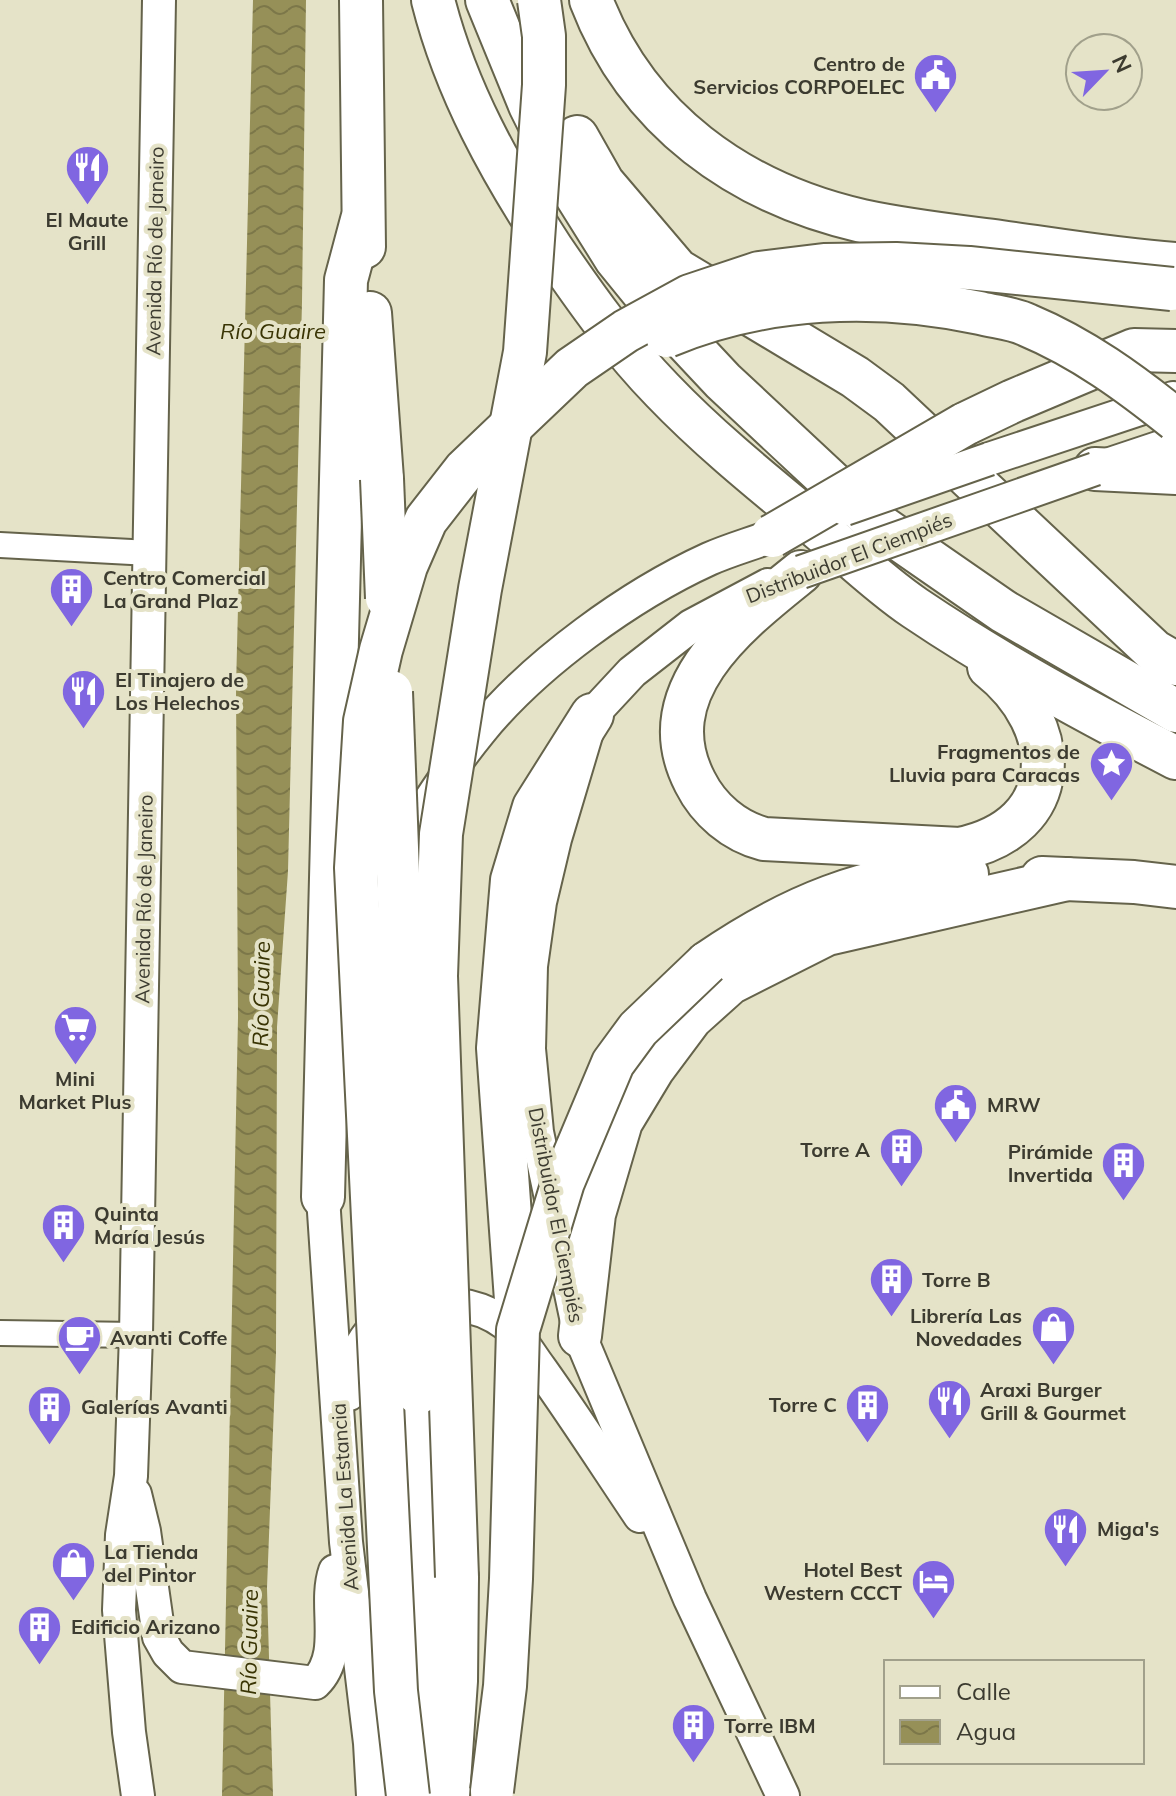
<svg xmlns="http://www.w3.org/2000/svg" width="1176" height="1796" font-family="Mulish,sans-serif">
<defs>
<pattern id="water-waves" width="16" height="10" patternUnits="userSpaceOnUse" patternTransform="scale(2)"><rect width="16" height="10" fill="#969058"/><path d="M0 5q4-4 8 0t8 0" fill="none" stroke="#7c7749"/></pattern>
</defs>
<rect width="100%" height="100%" fill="#e5e3c8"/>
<!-- water -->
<path fill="url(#water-waves)" d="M 253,0 L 306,0 L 302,302 L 288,871 L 277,1027 L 276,1353 L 267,1588 L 273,1796 L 222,1796 L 238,1017 L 236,688 Z"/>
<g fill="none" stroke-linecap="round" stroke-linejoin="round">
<defs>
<g id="street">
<path d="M 0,545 L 150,553"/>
<path d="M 0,1333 L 136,1335"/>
</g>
<g id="secondary">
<path d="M 989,459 L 1173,398"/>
<path d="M 1110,464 L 1176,442"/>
<path d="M 768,585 L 691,626 L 632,672 L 592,715 L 555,839 L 540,902 L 531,966 L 529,1049 L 537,1132 L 580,1336 L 690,1599 L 783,1796"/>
<path d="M 394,856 C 421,814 449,769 481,730 C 536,663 630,595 709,559 C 729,550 751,544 772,536"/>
<path d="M 327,1174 L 323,1197 L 346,1542 L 370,1743 L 373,1796"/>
<path d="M 349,1394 C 352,1357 363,1327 401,1311 C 435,1298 477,1302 506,1324 C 519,1335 530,1355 540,1368 C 575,1417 607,1467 640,1516"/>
<path d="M 135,1494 L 144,1531 L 159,1637 L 168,1653 L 182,1667 L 315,1683 C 345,1654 323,1606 335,1571"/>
<path d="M 138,1796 L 129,1732 L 119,1610 L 122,1535 L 131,1476 L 136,1335 L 159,0"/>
</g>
<g id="highway">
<path d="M 361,0 L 364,247"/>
<path d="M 433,0 C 456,91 501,171 552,249 C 586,299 621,348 663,391 C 709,439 761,481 812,523 C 846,551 878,583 915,608 C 998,664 1087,712 1176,758"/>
<path d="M 487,0 L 530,105 L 571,187 L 616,259 L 664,318 L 723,381 L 873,521 L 1003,611 L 1176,711"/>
<path d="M 591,0 C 637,120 739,193 862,221 C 908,231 955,236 1001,242 C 1059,250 1118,260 1176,264"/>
<path d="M 577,137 L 603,183 L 677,270 L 855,377 L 889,402 L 1154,651 L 1176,664"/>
<path d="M 370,313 L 382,479"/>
<path d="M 965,424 L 1013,401 L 1134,350 L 1176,351"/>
<path d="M 1095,469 L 1176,473"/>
<path d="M 801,572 C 739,622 648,691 695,782 C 709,810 734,831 764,839 L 960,849 C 1065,827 1065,727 989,667"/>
<path d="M 1042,878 L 1134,882 L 1176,887"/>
<path d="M 707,963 C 784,910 872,869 967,874"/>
<path d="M 323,1197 L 346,280 L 362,220"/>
<path d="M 518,1328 L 498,1048 L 512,880 L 534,807 L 592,715"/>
<path d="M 580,1336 L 594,1214 L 621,1122 L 653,1069 L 691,1018 L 730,983 L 827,934 L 1067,879"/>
<path d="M 411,1786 L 418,1759 L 427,1691 L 418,1393"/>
<path d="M 448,1796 L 456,1681 L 457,1577"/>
</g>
</defs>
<!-- street casing -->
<use href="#street" stroke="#65634b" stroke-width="28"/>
<!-- secondary casing -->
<use href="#secondary" stroke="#65634b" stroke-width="36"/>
<!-- highway casing -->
<use href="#highway" stroke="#65634b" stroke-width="46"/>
<!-- street -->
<use href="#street" stroke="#fff" stroke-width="24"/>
<!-- secondary -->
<use href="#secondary" stroke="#fff" stroke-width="32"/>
<!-- highway -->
<use href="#highway" stroke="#fff" stroke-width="42"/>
<defs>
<g id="secondary-bridge">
<path d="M 845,509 L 989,459"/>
<path d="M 801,572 L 1095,469"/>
</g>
<g id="highway-bridge">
<path d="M 667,336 C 765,295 876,291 980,313 C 995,317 1013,318 1027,325 C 1082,348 1130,383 1176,420"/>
<path d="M 382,479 L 387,598"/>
<path d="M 772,536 L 965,424"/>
<path d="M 391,692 L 418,1393"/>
<path d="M 457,1577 L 436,976 L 441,834 L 480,589 L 525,352 L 544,85 L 544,36 L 539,0"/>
<path d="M 492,1791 L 505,1686 L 511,1579 L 518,1330 L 563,1182 L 613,1063 L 638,1029 L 707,963"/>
<path d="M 408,1796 L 396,1691 L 356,868 L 365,721 L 381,650 L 406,566 L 426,520 L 465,470 L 572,368 L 626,331 L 690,296 L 759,273 L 824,265 L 896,264 L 969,268 L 1172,289"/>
</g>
</defs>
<!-- secondary-bridge casing -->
<use href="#secondary-bridge" stroke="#65634b" stroke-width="36" stroke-linecap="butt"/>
<!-- highway-bridge casing -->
<use href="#highway-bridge" stroke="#65634b" stroke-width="46" stroke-linecap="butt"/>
<!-- secondary-bridge -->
<use href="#secondary-bridge" stroke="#fff" stroke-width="32"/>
<!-- highway-bridge -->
<use href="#highway-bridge" stroke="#fff" stroke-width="42"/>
</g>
<!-- icons -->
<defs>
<symbol id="civic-pin" viewBox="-11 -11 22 30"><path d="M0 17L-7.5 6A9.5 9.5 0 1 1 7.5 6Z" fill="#8066e1" stroke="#e5e3c8"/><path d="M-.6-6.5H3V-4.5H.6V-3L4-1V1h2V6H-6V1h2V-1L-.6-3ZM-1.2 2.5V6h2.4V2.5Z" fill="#fff"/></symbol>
<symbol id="restaurant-pin" viewBox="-11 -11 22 30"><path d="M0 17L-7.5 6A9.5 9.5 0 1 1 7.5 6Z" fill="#8066e1" stroke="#e5e3c8"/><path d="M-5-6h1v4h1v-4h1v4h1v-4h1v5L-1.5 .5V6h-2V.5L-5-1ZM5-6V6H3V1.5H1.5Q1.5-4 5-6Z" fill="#fff"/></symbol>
<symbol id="building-pin" viewBox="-11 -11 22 30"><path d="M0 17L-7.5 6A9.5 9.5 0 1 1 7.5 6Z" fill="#8066e1" stroke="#e5e3c8"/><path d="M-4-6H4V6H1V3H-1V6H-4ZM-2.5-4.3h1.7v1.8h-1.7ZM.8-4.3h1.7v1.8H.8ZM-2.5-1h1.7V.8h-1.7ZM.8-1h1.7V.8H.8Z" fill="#fff"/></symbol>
<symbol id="sight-pin" viewBox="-11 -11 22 30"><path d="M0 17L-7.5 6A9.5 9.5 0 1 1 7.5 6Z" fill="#8066e1" stroke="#e5e3c8"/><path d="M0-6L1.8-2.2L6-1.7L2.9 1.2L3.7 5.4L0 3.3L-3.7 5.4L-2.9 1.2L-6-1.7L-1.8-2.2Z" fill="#fff"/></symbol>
<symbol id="supermarket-pin" viewBox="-11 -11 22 30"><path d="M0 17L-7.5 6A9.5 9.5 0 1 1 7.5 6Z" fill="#8066e1" stroke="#e5e3c8"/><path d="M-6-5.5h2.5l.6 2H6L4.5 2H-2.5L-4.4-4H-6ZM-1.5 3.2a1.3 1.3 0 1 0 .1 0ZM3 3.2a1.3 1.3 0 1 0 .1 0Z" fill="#fff"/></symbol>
<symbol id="shop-pin" viewBox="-11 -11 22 30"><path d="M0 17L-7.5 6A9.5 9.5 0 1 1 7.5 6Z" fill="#8066e1" stroke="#e5e3c8"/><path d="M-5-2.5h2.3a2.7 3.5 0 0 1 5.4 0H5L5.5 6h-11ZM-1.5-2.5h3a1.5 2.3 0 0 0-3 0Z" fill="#fff"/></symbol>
<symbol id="cafe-pin" viewBox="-11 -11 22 30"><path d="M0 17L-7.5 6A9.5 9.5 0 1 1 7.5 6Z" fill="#8066e1" stroke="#e5e3c8"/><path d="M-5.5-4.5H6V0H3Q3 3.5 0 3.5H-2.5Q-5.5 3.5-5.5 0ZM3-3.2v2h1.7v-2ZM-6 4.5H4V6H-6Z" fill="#fff"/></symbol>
<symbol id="hotel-pin" viewBox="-11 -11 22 30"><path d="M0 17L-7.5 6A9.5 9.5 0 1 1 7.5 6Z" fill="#8066e1" stroke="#e5e3c8"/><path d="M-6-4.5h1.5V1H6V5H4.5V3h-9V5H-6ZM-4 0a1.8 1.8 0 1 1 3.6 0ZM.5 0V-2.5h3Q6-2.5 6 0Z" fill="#fff"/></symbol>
</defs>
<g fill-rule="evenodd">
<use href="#civic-pin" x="910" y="50" width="51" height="69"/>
<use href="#restaurant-pin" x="62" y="142" width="51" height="69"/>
<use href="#building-pin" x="46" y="564" width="51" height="69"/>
<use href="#restaurant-pin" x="58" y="666" width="51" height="69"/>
<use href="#sight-pin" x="1086" y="738" width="51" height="69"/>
<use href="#supermarket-pin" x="50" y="1002" width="51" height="69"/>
<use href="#civic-pin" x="930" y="1080" width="51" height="69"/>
<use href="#building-pin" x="876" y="1124" width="51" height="69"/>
<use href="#building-pin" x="1098" y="1138" width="51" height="69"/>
<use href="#building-pin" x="38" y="1200" width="51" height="69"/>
<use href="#building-pin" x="866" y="1254" width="51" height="69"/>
<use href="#shop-pin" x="1028" y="1302" width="51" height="69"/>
<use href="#cafe-pin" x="54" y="1312" width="51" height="69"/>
<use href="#restaurant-pin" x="924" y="1376" width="51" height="69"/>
<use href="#building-pin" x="842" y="1380" width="51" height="69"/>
<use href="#building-pin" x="24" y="1382" width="51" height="69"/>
<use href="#restaurant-pin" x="1040" y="1504" width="51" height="69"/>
<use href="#shop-pin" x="48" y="1538" width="51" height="69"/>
<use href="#hotel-pin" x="908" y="1556" width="51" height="69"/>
<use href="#building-pin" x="14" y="1602" width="51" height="69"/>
<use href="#building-pin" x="668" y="1700" width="51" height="69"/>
</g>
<g text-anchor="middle" stroke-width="8" stroke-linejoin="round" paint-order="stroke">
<!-- poi labels -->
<g font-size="20" font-weight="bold" fill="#3c3b30" stroke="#e5e3c8" text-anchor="start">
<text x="905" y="71" text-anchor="end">Centro de<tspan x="905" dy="23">Servicios CORPOELEC</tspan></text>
<text x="87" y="227" text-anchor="middle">El Maute<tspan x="87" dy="23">Grill</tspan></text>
<text x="103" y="585">Centro Comercial<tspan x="103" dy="23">La Grand Plaz</tspan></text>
<text x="115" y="687">El Tinajero de<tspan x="115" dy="23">Los Helechos</tspan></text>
<text x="1080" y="759" text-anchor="end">Fragmentos de<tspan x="1080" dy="23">Lluvia para Caracas</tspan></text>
<text x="75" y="1086" text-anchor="middle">Mini<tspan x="75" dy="23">Market Plus</tspan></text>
<text x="987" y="1112">MRW</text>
<text x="870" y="1157" text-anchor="end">Torre A</text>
<text x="1093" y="1159" text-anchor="end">Pirámide<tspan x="1093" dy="23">Invertida</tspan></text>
<text x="94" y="1221">Quinta<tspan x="94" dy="23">María Jesús</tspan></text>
<text x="922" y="1287">Torre B</text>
<text x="1022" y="1323" text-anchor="end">Librería Las<tspan x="1022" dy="23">Novedades</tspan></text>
<text x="110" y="1345">Avanti Coffe</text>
<text x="980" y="1397">Araxi Burger<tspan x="980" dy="23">Grill &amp; Gourmet</tspan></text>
<text x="837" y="1412" text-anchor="end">Torre C</text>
<text x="81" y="1414">Galerías Avanti</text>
<text x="1097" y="1536">Miga's</text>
<text x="104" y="1559">La Tienda<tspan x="104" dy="23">del Pintor</tspan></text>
<text x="902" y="1577" text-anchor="end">Hotel Best<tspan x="902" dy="23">Western CCCT</tspan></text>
<text x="71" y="1634">Edificio Arizano</text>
<text x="724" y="1733">Torre IBM</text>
</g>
<!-- street labels -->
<g font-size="20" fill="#3c3b30" stroke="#e5e3c8">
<text transform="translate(155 251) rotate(-89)" y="7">Avenida Río de Janeiro</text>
<text transform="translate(849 558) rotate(-21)" y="7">Distribuidor El Ciempiés</text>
<text transform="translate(144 899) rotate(-89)" y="7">Avenida Río de Janeiro</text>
<text transform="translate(556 1215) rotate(79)" y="7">Distribuidor El Ciempiés</text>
<text transform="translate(345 1497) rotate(-94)" y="7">Avenida La Estancia</text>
</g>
<!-- water labels -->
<g font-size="22" font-style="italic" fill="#393404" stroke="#e5e3c8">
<text x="273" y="339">Río Guaire</text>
<text transform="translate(261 994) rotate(-89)" y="8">Río Guaire</text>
<text transform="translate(249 1642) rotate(-89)" y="8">Río Guaire</text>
</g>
</g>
<!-- legend -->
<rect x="884" y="1660" width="260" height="104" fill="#e5e3c8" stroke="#a1a08b" stroke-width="2"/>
<rect x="900" y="1686" width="40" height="12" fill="#ffffff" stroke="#a1a08b" stroke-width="2"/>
<text x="956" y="1700" font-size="24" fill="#3c3b30">Calle</text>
<rect x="900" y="1720" width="40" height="24" fill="url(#water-waves)" stroke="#a1a08b" stroke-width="2"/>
<text x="956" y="1740" font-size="24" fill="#3c3b30">Agua</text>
<!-- north arrow -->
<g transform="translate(1104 72) rotate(65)"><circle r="38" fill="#e5e3c8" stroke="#a1a08b" stroke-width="2"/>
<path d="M0-6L14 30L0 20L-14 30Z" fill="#8066e1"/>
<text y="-12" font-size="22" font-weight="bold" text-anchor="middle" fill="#3c3b30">N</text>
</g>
</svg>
